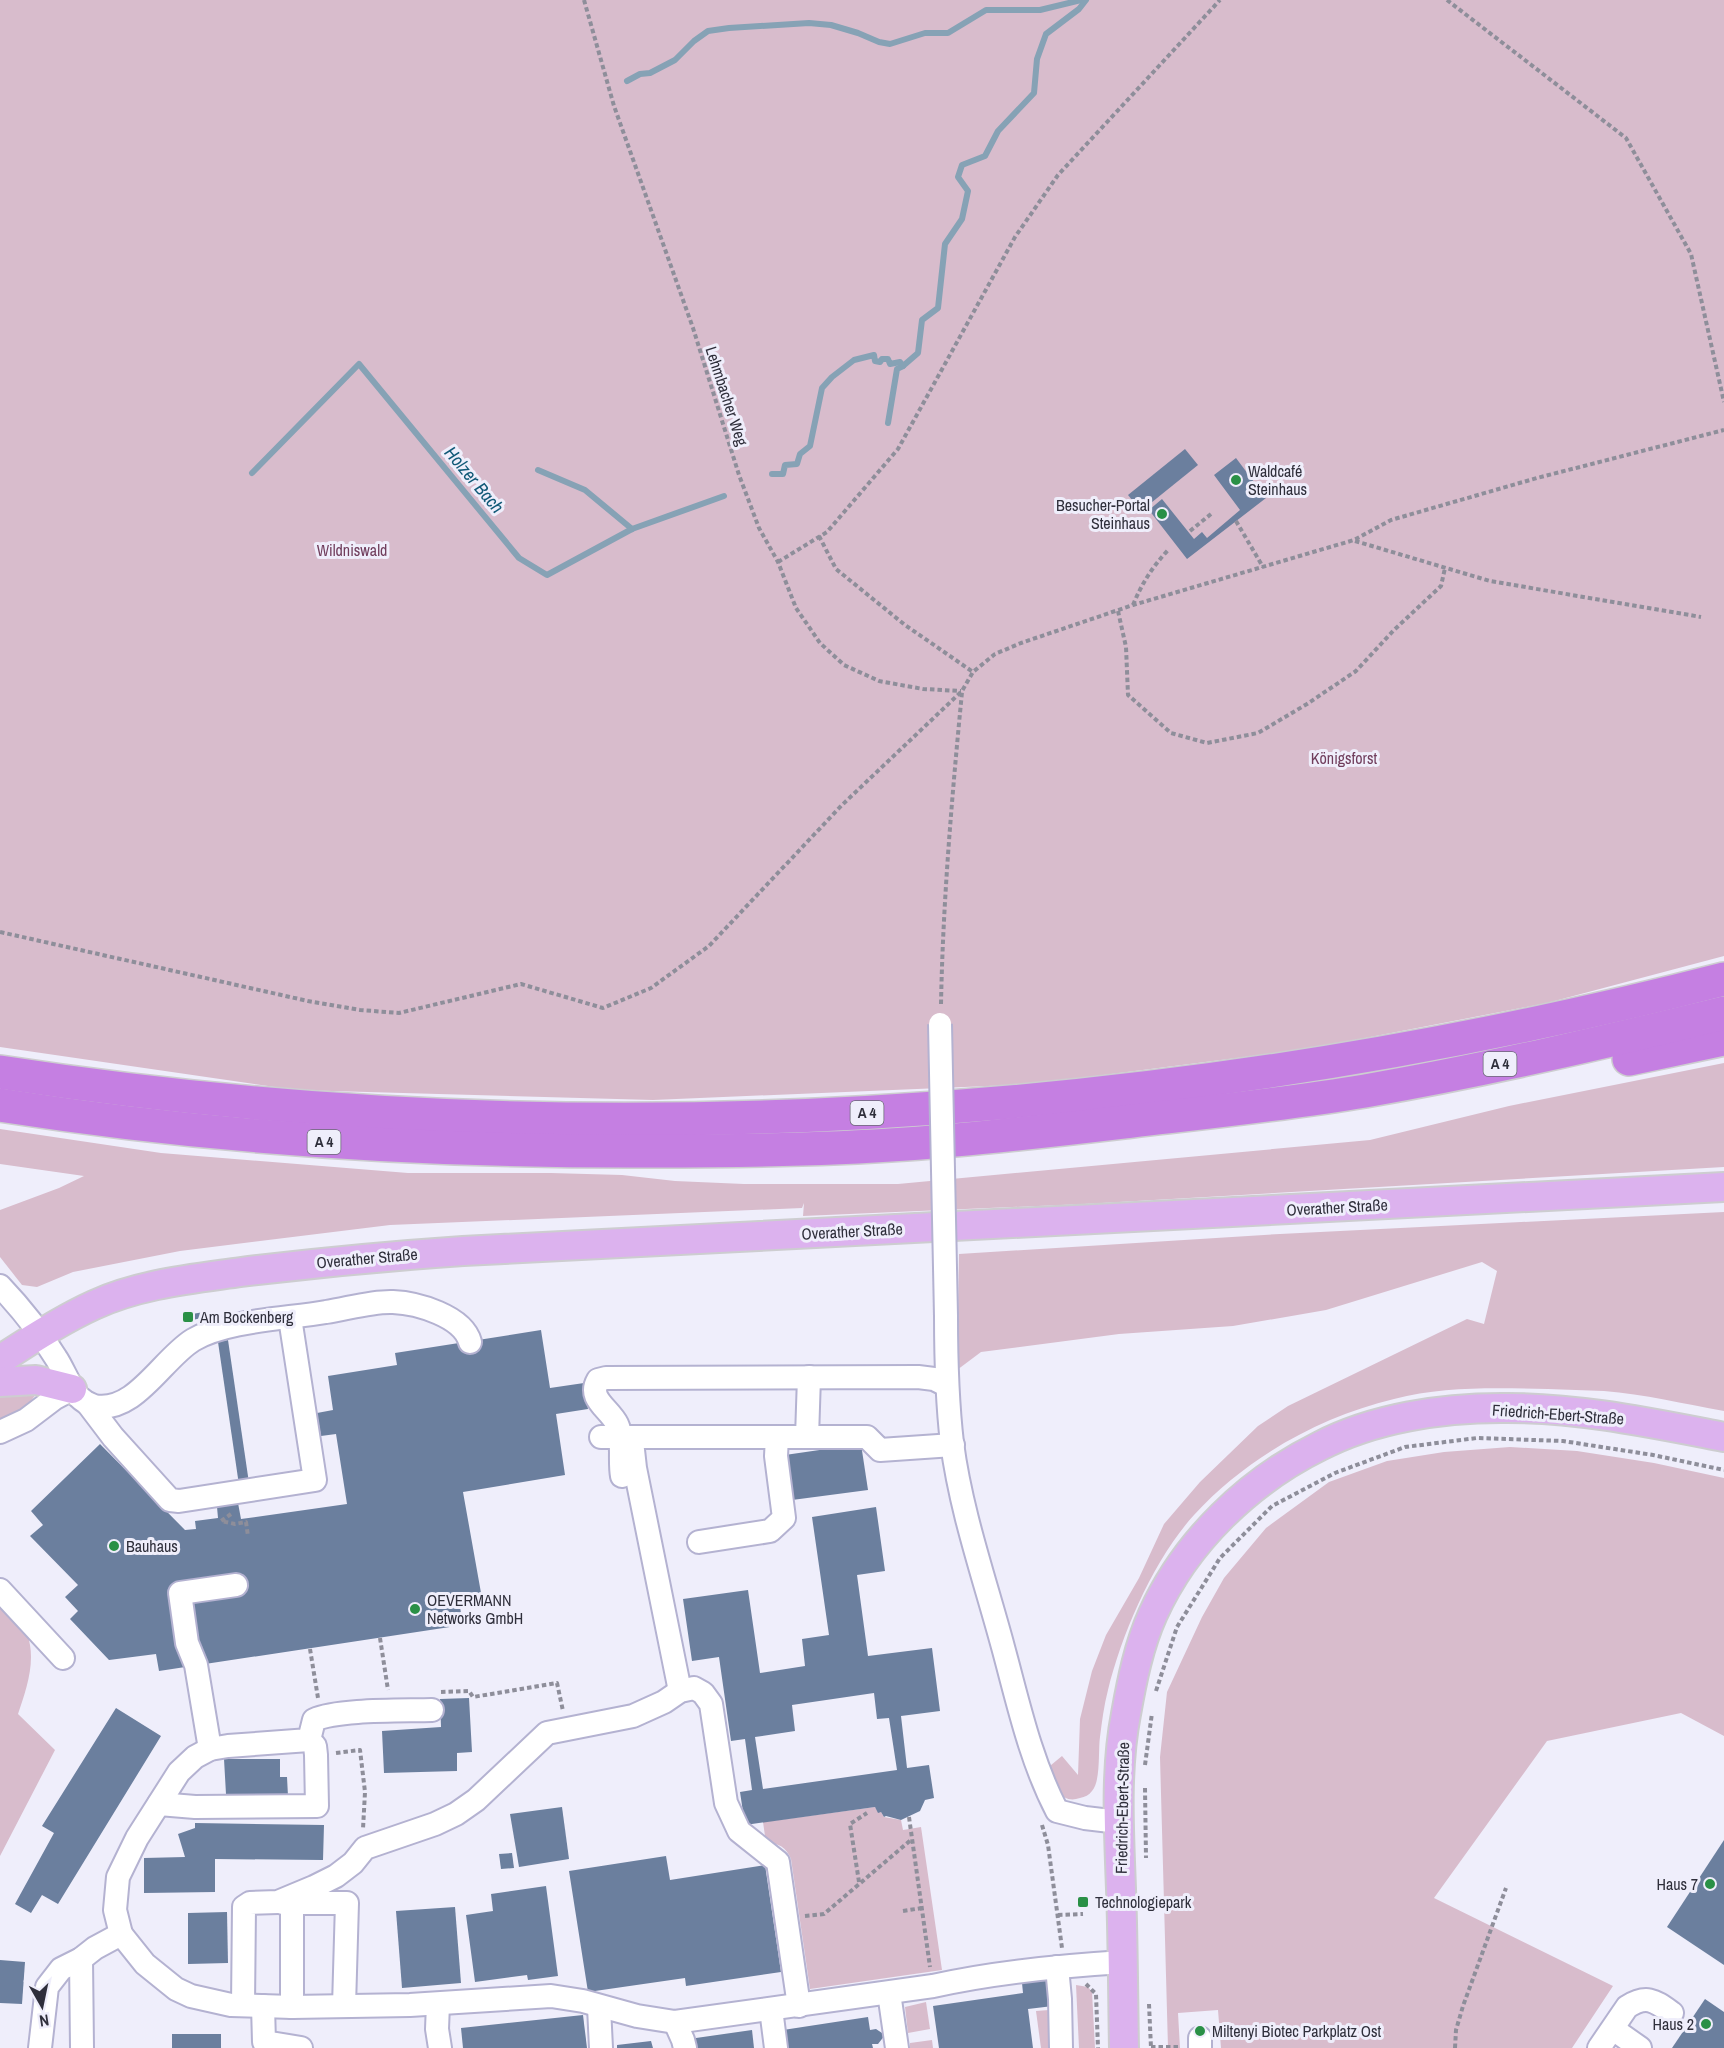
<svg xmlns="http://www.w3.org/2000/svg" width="1724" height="2048" font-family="'Archivo Narrow',sans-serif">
<rect width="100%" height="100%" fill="#efeefb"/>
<!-- green -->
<g fill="#d8bccc">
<path d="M 0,0 L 1724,0 L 1724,956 L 1547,1003 L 1308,1049 L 1033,1084 L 653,1100 L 296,1090 L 0,1047 Z"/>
<path d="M 1724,1063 L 1724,1167 L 1084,1204 L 803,1216 L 804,1203 L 802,1208 L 390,1225 L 180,1251 L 73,1272 L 37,1287 L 22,1285 L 0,1257 L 0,1210 L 59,1188 L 84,1176 L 0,1164 L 0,1129 L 161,1153 L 408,1173 L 551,1173 L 622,1175 L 675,1181 L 744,1184 L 898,1184 L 1370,1140 L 1509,1106 Z"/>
<path d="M 1724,1212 L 1724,1411 C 1684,1404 1644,1394 1604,1391 C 1585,1390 1566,1390 1548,1389 C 1496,1388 1444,1386 1394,1399 C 1319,1417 1246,1458 1194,1515 C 1154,1559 1122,1633 1108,1690 C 1104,1705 1102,1721 1100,1737 C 1098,1750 1101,1781 1092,1791 C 1089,1795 1085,1797 1080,1798 C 1060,1805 1053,1784 1045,1770 L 1062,1756 L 1078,1775 L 1080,1719 L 1092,1671 L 1106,1635 L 1139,1578 L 1164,1524 L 1200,1482 L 1258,1426 L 1288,1406 L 1467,1319 L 1484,1324 L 1497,1271 L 1482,1262 L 1326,1310 L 1233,1326 L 1119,1334 L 981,1352 L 957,1370 L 959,1254 L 1280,1234 Z"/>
<path d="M 37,1393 L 27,1406 L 0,1419 L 0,1395 Z"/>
<path d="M 1510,1447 L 1577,1451 L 1654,1463 L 1724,1478 L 1724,1736 L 1681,1713 L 1547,1741 L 1434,1898 L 1613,1986 L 1572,2048 L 1221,2048 L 1218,2010 L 1178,2013 L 1180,2048 L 1168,2048 L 1160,1757 L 1167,1692 L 1202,1617 L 1224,1578 L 1266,1528 L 1329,1482 L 1387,1461 L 1444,1452 Z"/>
<path d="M 0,1600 C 7,1609 23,1624 27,1634 C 37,1660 26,1690 18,1714 L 55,1750 L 0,1856 Z"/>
<path d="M 875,1807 L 878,1812 L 881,1812 L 884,1817 L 901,1820 L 903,1830 L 921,1827 L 942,1970 L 810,1989 L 791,1859 C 786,1847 779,1843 766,1843 L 763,1822 Z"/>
<path d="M 1076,1985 L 1088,1987 L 1092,1992 L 1095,2048 L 1079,2048 Z"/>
<path d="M 926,2002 L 930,2029 L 908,2033 L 905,2007 Z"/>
<path d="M 1049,2010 L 1049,2048 L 1041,2048 L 1036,2011 Z"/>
<path d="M 932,2040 L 933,2048 L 910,2048 L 910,2043 Z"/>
</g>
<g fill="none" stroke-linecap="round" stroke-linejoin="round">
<!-- stream -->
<g stroke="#86a2b5" stroke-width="6">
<path d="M 627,81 L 640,74 L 650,73 L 675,60 L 694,41 L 708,31 L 729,28 L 809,23 L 831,25 L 858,33 L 879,42 L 890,44 L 925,33 L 948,33 L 986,10 L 1040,10 L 1081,0"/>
<path d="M 888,423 L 897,369 L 903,366"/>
<path d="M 538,470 L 585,490 L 632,529"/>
<path d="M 252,473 L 359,364 L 519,558 L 547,575 L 632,529 L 724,496"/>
<path d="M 772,474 L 783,474 L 785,465 L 797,464 L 800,454 L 810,446 L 822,388 L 832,377 L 854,360 L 874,355 L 875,361 L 880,362 L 882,359 L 888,359 L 890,364 L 900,362 L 903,366 L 918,353 L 922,320 L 938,308 L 945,244 L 962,219 L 968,191 L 958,177 L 962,165 L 985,156 L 998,131 L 1034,93 L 1037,59 L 1046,34 L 1079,9 L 1086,0"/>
</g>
</g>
<!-- building -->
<g fill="#6b7f9e" fill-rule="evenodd">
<path d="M 1185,449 L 1198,465 L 1141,511 L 1128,495 Z"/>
<path d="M 1236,458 L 1266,498 L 1187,559 L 1149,510 L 1162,499 L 1194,539 L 1202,532 L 1207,538 L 1240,510 L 1214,475 Z"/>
<path d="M 204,1312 L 205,1317 L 193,1320 L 192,1314 Z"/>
<path d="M 541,1330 L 550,1388 L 584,1383 L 588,1409 L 556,1414 L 565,1475 L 463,1492 L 483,1604 L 460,1607 L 463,1625 L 159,1671 L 156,1654 L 109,1660 L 70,1619 L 78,1611 L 65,1597 L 78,1585 L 30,1536 L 43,1525 L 31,1511 L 100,1444 L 185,1530 L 196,1529 L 195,1521 L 218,1518 L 217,1507 L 238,1503 L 241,1519 L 347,1504 L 336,1434 L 321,1436 L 317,1413 L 333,1410 L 328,1376 L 397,1365 L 395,1353 Z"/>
<path d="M 228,1340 L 249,1483 L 239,1485 L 218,1342 Z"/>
<path d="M 861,1444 L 868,1490 L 792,1500 L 785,1455 Z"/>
<path d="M 876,1507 L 885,1571 L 857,1575 L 868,1656 L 932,1648 L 940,1711 L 901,1716 L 907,1768 L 929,1765 L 934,1798 L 925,1800 L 920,1811 L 901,1820 L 886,1816 L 884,1817 L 881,1812 L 878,1813 L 875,1807 L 745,1825 L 740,1792 L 752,1790 L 745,1739 L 731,1741 L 719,1657 L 692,1661 L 683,1599 L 748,1590 L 760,1673 L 805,1666 L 802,1639 L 829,1635 L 812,1517 ZM 874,1693 L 877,1719 L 889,1718 L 897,1770 L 763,1789 L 755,1737 L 795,1731 L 792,1705 Z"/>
<path d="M 469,1698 L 472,1752 L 457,1753 L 457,1771 L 384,1773 L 382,1731 L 441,1727 L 440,1699 Z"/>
<path d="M 116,1708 L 161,1736 L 58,1904 L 42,1895 L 31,1913 L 15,1904 L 54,1833 L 42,1826 Z"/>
<path d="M 224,1759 L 280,1759 L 280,1777 L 287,1777 L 288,1796 L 226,1794 Z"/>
<path d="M 562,1807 L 569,1859 L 519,1867 L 510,1814 Z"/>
<path d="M 195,1823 L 324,1825 L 323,1860 L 215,1859 L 215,1892 L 144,1893 L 144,1858 L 185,1857 L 178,1834 L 195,1828 Z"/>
<path d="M 1724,1840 L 1724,1965 L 1667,1927 Z"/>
<path d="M 512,1853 L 514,1868 L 501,1869 L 499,1854 Z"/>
<path d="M 666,1856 L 670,1880 L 765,1865 L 781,1972 L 686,1986 L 685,1978 L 588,1992 L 569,1871 Z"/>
<path d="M 546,1886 L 558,1976 L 528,1980 L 527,1975 L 475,1982 L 466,1915 L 493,1911 L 491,1894 Z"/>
<path d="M 455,1907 L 461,1983 L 402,1988 L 396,1911 Z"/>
<path d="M 227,1912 L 228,1963 L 188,1964 L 188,1913 Z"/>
<path d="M 0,1960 L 25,1962 L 22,2004 L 0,2003 Z"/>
<path d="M 1049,1979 L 1053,2006 L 1028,2009 L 1033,2048 L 939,2048 L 933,2006 L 1023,1993 L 1022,1983 Z"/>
<path d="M 1705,1999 L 1724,2012 L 1724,2048 L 1672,2048 Z"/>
<path d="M 583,2015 L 587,2048 L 463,2048 L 461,2028 Z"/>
<path d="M 868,2017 L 870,2030 L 876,2029 L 885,2035 L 878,2044 L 872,2044 L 873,2048 L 786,2048 L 783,2030 Z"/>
<path d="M 752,2030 L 754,2048 L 690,2048 L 689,2039 Z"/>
<rect x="172" y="2034" width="49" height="14"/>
<path d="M 651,2041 L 653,2048 L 617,2048 L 617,2045 Z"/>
</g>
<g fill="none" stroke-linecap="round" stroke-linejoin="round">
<defs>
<g id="minor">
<path d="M 0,1286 C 21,1308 40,1332 56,1358 C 64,1370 69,1386 79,1397 C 83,1401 88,1404 94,1406 C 135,1414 162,1359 193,1340 C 227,1320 286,1319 326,1312 C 347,1309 371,1301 393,1302 C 417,1303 463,1316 470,1342"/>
<path d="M 946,1316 C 946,1358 947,1400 952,1443 C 961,1512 985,1580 1003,1647 C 1018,1702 1030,1759 1057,1811 L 1085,1818 L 1119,1822"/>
<path d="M 88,1404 L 113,1437 L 170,1500 L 179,1501 L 315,1480 L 290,1318"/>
<path d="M 0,1432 L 26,1420 L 55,1398 L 72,1389"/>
<path d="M 601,1437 L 867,1437 L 880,1450 L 953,1445"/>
<path d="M 807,1437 L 809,1377"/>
<path d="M 633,1450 L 635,1468 L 680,1691"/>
<path d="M 622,1476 C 619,1460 624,1439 617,1424 C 609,1408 587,1399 598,1380 L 606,1378 L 918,1377 L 934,1379 L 946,1385"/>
<path d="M 699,1542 L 770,1531 L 784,1518 L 776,1456 L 777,1437"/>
<path d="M 0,1590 L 63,1658"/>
<path d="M 210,1749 L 196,1665 L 187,1643 L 180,1593 L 236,1585"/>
<path d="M 159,1804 L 195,1807 L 317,1806 L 316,1755 L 315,1746 L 309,1740"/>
<path d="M 283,1903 L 347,1903 L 344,2006"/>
<path d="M 121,1934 L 115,1910 L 118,1877 L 137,1838 L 179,1772 L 195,1757 L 210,1749 L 228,1746 L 309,1740 L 314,1720 C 338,1709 403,1711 432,1710"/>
<path d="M 81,1959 L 82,2048"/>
<path d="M 1057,1967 L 1060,1999 L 1061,2048"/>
<path d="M 889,1993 L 897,2048"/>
<path d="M 438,2004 L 437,2029 L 440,2048"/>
<path d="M 243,2005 L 244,1907 L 250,1903 L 278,1902 L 314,1887 L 336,1876 L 353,1863 L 365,1848 L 435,1824 L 456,1814 L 476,1800 L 547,1733 L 633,1716 L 664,1702 L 680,1691 L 694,1688 L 703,1693 L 711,1704 L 726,1803 L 739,1831 L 778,1862 L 799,2006"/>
<path d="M 263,2006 L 264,2042 L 301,2048"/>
<path d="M 292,2007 L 292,1904"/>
<path d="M 599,2007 L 601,2048"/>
<path d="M 771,2009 L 776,2048"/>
<path d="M 675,2022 L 683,2040 L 685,2048"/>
<path d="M 1613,2029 L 1640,2048"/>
<path d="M 1200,2038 L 1200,2048"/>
<path d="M 40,2048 L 47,1987 L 61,1969 L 81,1959 L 95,1948 L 121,1934 L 145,1964 L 176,1989 L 191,1996 L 231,2005 L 292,2007 L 410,2005 L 551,1996 L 583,2001 L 637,2016 L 675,2022 L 933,1986 C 995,1972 1059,1966 1123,1962"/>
<path d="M 1599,2048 L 1627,2007 C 1647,1994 1655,2001 1672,2013"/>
</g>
<g id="major">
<path d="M 0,1360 C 30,1340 61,1320 94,1305 C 139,1284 192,1279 241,1272 C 315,1263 389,1256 463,1251 L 1724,1187"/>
<path d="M 0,1382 L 36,1380 L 72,1389"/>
<path d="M 1124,2048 C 1123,1995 1123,1942 1121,1889 C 1119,1831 1115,1771 1126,1714 C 1132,1680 1139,1645 1153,1614 C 1186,1541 1249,1481 1320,1446 C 1374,1418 1441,1408 1501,1408 C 1576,1407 1651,1423 1724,1437"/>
</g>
<g id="highway">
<path d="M 1629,1059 L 1724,1039"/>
<path d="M 0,1072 C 573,1160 1163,1123 1724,979"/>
<path d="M 0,1105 C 216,1139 434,1152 653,1151 C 737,1151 822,1150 906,1144 C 981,1139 1056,1130 1132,1121 C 1210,1112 1288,1104 1365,1091 C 1486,1070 1605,1042 1724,1013"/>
</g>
</defs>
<!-- minor casing -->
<use href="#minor" stroke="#b4b2d1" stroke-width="26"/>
<!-- major casing -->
<use href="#major" stroke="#cdcdd0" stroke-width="32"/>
<!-- highway casing -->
<use href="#highway" stroke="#cdcdd0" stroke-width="36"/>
<!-- path -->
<g stroke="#8e8e9a" stroke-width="4" stroke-dasharray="4.5 3" stroke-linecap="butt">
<path d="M 584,0 L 614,106 L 693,328 L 739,475 L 759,528 L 778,562 L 796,608 L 820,643 L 844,665 L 879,681 L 923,689 L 961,691"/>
<path d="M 1447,0 L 1626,138 L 1691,254 L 1724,402"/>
<path d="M 1236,521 L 1263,567"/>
<path d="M 1190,531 L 1211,514"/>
<path d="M 819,536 L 836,569 L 905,625 L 973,672"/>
<path d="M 1355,541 L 1490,581 L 1701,617"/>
<path d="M 778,562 L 827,532 L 898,449 L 1015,237 L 1058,175 L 1220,0"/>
<path d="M 1133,605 C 1142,583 1153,566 1169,549"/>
<path d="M 1118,611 L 1126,647 L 1128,695 L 1171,733 L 1207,743 L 1258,733 L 1307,704 L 1356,671 L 1394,630 L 1441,586 L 1445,568"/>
<path d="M 0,932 L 308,1001 L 360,1010 L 399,1013 L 521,984 L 603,1008 L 651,988 L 709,946 L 842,805 L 962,691 L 973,672 L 995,654 L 1021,643 L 1133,605 L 1354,540 L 1391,520 L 1537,478 L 1724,430"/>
<path d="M 941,1004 C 943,900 952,796 962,692"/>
<path d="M 231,1514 L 221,1521 L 235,1524 L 246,1522 L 248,1536"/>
<path d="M 380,1638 L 388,1690"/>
<path d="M 310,1649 L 318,1698"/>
<path d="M 1156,1691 L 1177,1627 L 1220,1558 L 1272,1506 L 1335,1473 L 1405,1447 L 1477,1438 L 1563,1441 L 1653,1455 L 1724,1470"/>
<path d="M 441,1692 L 469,1691 L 473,1697 L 557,1683 L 563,1711"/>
<path d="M 336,1753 L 360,1750 L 365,1792 L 363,1829"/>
<path d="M 1145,1765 L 1152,1713"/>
<path d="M 1145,1788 L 1146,1858"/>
<path d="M 909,1817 L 930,1967"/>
<path d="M 1042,1825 L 1048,1845 L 1062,1948"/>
<path d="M 859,1882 L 850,1824 L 867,1813"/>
<path d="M 903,1911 L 922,1908"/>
<path d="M 1058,1915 L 1083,1914"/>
<path d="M 805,1916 L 824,1914 L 912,1839"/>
<path d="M 1086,1984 L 1096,1994 L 1098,2048"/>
<path d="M 1149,2004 L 1151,2048"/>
<path d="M 1151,2047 L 1180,2047"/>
<path d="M 1455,2048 L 1456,2030 L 1463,2006 L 1506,1888"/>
</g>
<!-- minor -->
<use href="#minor" stroke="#fff" stroke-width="22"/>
<!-- major -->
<use href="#major" stroke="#dcb2ee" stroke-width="28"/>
<!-- highway -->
<use href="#highway" stroke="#c57fe2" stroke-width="33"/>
<defs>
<path id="minor-bridge" d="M 940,1024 L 946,1316"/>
</defs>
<!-- minor-bridge casing -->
<use href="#minor-bridge" stroke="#b4b2d1" stroke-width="26" stroke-linecap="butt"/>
<!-- minor-bridge -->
<use href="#minor-bridge" stroke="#fff" stroke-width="22"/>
</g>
<!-- markers -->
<g fill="#2a9046" stroke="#efeefb" stroke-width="2">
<circle cx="1236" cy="480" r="6"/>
<circle cx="1162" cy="514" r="6"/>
<rect x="182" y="1311" width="12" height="12" rx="3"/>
<circle cx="114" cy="1546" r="6"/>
<circle cx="415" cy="1609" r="6"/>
<circle cx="1710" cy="1884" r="6"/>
<rect x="1077" y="1896" width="12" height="12" rx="3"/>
<circle cx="1706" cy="2024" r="6"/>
<circle cx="1200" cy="2031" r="6"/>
</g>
<g text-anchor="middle" stroke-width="6" stroke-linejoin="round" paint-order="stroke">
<!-- shield labels -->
<g fill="#efeefb" stroke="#696875" stroke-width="1.5">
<rect x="1483.5" y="1052" width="33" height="24" rx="4.5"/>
<rect x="850.5" y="1101" width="33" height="24" rx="4.5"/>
<rect x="307.5" y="1130" width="33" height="24" rx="4.5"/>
</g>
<g font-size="15" font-weight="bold" fill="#2f2f3b">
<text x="1500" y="1069">A 4</text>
<text x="867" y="1118">A 4</text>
<text x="324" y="1147">A 4</text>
</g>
<!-- street labels -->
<g font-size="16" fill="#2f2f3b" stroke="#efeefb">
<text transform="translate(727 396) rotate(72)" y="6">Lehmbacher Weg</text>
<text transform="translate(1337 1207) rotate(-3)" y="6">Overather Straße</text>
<text transform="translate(852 1231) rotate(-3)" y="6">Overather Straße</text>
<text transform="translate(367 1258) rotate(-5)" y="6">Overather Straße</text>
<text transform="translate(1558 1414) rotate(4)" y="6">Friedrich-Ebert-Straße</text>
<text transform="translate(1122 1808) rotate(-89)" y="6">Friedrich-Ebert-Straße</text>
</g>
<!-- poi labels -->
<g font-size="16" fill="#2f2f3b" stroke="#efeefb" text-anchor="start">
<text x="1248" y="477">Waldcafé<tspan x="1248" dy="18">Steinhaus</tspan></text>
<text x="1150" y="511" text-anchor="end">Besucher-Portal<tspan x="1150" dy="18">Steinhaus</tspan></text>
<text x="200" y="1323">Am Bockenberg</text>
<text x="126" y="1552">Bauhaus</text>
<text x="427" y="1606">OEVERMANN<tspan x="427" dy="18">Networks GmbH</tspan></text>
<text x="1698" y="1890" text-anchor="end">Haus 7</text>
<text x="1095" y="1908">Technologiepark</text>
<text x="1694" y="2030" text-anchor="end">Haus 2</text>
<text x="1212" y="2037">Miltenyi Biotec Parkplatz Ost</text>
</g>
<!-- park labels -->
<g font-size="16" fill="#703d5c" stroke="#efeefb">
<text x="352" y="556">Wildniswald</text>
<text x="1344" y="764">Königsforst</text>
</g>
<!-- water labels -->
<g font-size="18" font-style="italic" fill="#115977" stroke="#efeefb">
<text transform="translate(474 480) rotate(50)" y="6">Holzer Bach</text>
</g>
</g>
<!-- north arrow -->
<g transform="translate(42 2006) rotate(171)" stroke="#efeefb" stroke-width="4.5" paint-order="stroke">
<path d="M0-4.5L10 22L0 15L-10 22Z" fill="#2f2f3b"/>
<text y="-9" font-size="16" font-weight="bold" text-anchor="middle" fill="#2f2f3b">N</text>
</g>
</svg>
